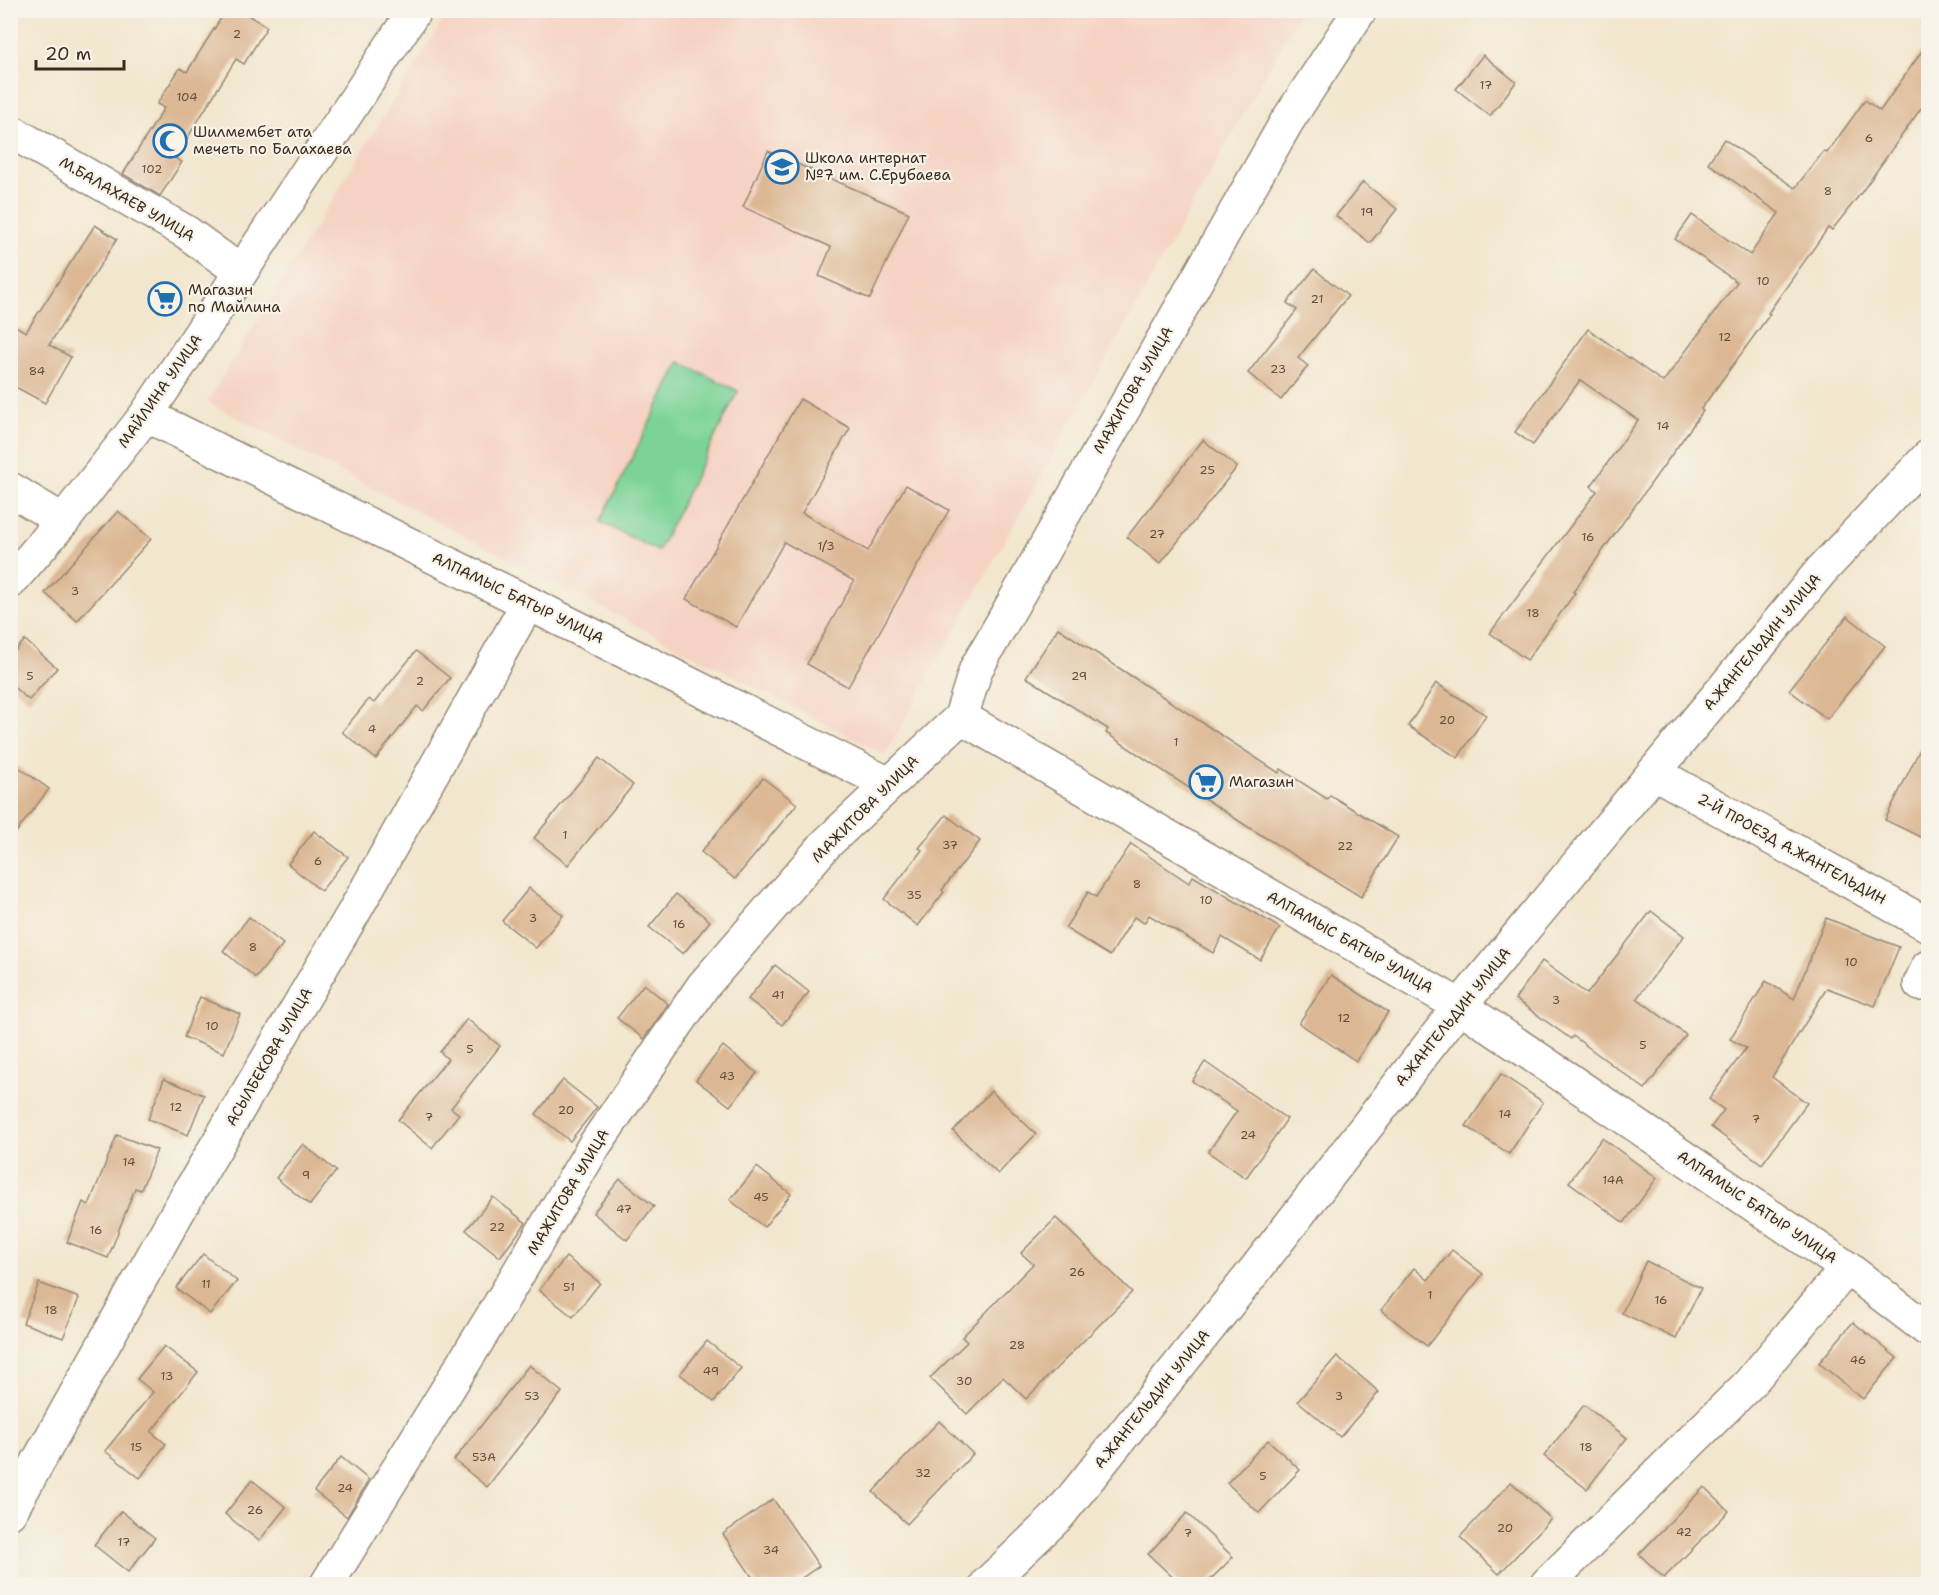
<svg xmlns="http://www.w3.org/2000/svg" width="1939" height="1595" font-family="'Shantell Sans',sans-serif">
<rect width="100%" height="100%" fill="#f7f3e8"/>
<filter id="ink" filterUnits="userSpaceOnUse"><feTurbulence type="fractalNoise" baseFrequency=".0167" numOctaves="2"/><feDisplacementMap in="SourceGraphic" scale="12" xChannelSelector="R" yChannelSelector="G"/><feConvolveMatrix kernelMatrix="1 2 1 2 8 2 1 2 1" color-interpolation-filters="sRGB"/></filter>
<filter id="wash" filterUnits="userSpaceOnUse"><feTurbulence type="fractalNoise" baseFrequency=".008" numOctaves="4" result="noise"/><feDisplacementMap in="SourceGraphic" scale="24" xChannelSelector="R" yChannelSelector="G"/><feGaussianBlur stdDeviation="1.35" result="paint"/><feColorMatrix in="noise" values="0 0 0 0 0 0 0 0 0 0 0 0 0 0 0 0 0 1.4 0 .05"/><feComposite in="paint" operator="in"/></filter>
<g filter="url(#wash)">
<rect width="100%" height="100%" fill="#f2e6ce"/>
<!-- built -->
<path fill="#f5d2c3" d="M 449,11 L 1301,11 L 885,755 L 207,402 Z"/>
<!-- green -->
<path fill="#7bd398" stroke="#5b7e5b" stroke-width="1.5" d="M 680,362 L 738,391 L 658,551 L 600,522 Z"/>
<g id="blocks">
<!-- building -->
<g fill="#dcb793">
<path d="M 226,10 L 240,10 L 267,27 L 244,64 L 236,59 L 175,158 L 182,162 L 160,196 L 123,174 L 164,108 L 157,104 L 180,68 L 187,72 Z"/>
<path d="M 1929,41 L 1929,97 L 1861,193 L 1832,230 L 1828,228 L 1768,313 L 1770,314 L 1701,409 L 1703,411 L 1573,592 L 1575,593 L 1527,660 L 1490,633 L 1597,491 L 1591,486 L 1638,420 L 1580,380 L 1533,445 L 1515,432 L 1588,329 L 1663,382 L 1737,282 L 1675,239 L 1692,215 L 1750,255 L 1779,213 L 1708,163 L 1724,139 L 1795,188 L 1824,151 L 1827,153 L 1865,100 L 1880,111 Z"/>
<path d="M 1483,55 L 1516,82 L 1490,116 L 1456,89 Z"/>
<path d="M 768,151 L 909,213 L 870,299 L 819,276 L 831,247 L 743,207 Z"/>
<path d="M 1363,182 L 1397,209 L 1370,243 L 1336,216 Z"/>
<path d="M 95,225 L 117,239 L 49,345 L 71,357 L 45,403 L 10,384 L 10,323 L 26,332 Z"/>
<path d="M 1314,269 L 1348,296 L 1298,358 L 1308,366 L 1281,400 L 1248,373 L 1297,310 L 1287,303 Z"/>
<path d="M 800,399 L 850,428 L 802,513 L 868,551 L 906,485 L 949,510 L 848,687 L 807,664 L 854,581 L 784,542 L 736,627 L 686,599 Z"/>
<path d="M 1203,440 L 1237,467 L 1160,564 L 1127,537 Z"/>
<path d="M 118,511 L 151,539 L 77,621 L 45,593 Z"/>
<path d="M 1847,616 L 1885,646 L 1827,719 L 1789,690 Z"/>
<path d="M 1058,628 L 1279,773 L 1281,769 L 1327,799 L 1330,795 L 1398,837 L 1361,897 L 1245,825 L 1106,733 L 1108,729 L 1026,677 Z"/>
<path d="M 25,640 L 57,668 L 29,700 L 10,684 L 10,656 Z"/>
<path d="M 416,651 L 450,678 L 423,711 L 417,706 L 376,759 L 342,732 L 369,699 L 374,703 Z"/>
<path d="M 1436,683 L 1486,715 L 1458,758 L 1408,726 Z"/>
<path d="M 1929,731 L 1929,841 L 1885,820 Z"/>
<path d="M 599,758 L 633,785 L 568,865 L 534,838 Z"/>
<path d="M 10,761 L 49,789 L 10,840 Z"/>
<path d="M 763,778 L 797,804 L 735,879 L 701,852 Z"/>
<path d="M 946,815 L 980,841 L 942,890 L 944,892 L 918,926 L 884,899 L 922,850 L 919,848 Z"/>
<path d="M 314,831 L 348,857 L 321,891 L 288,864 Z"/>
<path d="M 1131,844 L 1189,883 L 1193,876 L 1280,928 L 1260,960 L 1222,937 L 1213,953 L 1149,915 L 1144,923 L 1134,917 L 1110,956 L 1065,928 L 1088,892 L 1096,897 Z"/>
<path d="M 529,888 L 563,915 L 536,948 L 502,921 Z"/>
<path d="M 676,894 L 710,921 L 683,954 L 649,927 Z"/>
<path d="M 1651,911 L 1684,936 L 1637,998 L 1686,1035 L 1645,1089 L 1573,1036 L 1571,1039 L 1515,999 L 1542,961 L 1587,994 Z"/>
<path d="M 249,917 L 283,944 L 256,978 L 223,951 Z"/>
<path d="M 1826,918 L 1899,947 L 1875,1006 L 1827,988 L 1772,1077 L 1807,1103 L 1762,1164 L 1711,1127 L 1724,1110 L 1709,1099 L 1746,1048 L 1730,1039 L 1766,981 L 1794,999 Z"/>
<path d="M 775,965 L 809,992 L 782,1025 L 748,999 Z"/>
<path d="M 1331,975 L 1388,1012 L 1356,1061 L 1299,1023 Z"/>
<path d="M 644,984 L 668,1004 L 644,1039 L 617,1018 Z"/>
<path d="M 200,997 L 240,1014 L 224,1053 L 184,1037 Z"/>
<path d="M 467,1019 L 500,1046 L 451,1108 L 459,1114 L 432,1148 L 398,1120 L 448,1059 L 440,1052 Z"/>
<path d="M 723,1046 L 757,1073 L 730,1106 L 696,1080 Z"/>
<path d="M 1205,1062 L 1287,1119 L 1246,1178 L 1208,1152 L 1237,1111 L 1192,1081 Z"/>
<path d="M 1501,1074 L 1543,1102 L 1509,1154 L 1466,1126 Z"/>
<path d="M 164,1079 L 204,1095 L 188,1135 L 148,1119 Z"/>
<path d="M 563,1080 L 597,1107 L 570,1141 L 536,1114 Z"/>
<path d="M 991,1091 L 1036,1134 L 998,1174 L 953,1131 Z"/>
<path d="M 117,1135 L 157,1150 L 141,1190 L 135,1188 L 108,1258 L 67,1242 L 83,1202 L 89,1205 Z"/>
<path d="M 1602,1138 L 1657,1178 L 1624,1223 L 1569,1182 Z"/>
<path d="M 303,1144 L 336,1171 L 310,1205 L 276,1178 Z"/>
<path d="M 757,1167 L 791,1194 L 764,1227 L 730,1200 Z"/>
<path d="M 620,1179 L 654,1206 L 627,1240 L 593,1213 Z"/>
<path d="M 493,1197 L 526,1223 L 500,1257 L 466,1230 Z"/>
<path d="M 1056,1218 L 1132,1292 L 1026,1399 L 1003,1377 L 967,1414 L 930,1378 L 967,1342 L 962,1337 L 1033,1264 L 1021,1253 Z"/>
<path d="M 1452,1250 L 1483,1274 L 1427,1346 L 1381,1310 L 1414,1268 L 1428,1280 Z"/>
<path d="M 203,1254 L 237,1281 L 210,1314 L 176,1288 Z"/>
<path d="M 566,1257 L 600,1283 L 573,1317 L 539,1290 Z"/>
<path d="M 1646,1261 L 1701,1288 L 1676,1339 L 1622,1313 Z"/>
<path d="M 39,1283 L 79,1298 L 63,1338 L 23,1323 Z"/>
<path d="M 1853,1322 L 1897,1358 L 1863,1399 L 1819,1363 Z"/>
<path d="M 707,1341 L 741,1368 L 714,1402 L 680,1374 Z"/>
<path d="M 164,1346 L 198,1372 L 151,1432 L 166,1444 L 140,1478 L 105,1451 L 153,1392 L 137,1379 Z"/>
<path d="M 1337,1356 L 1379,1392 L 1340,1437 L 1298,1401 Z"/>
<path d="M 529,1365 L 562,1392 L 487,1487 L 454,1460 Z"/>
<path d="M 1584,1405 L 1627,1438 L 1587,1489 L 1544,1456 Z"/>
<path d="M 939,1421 L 973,1454 L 907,1524 L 873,1492 Z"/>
<path d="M 1268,1440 L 1300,1470 L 1259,1513 L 1227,1483 Z"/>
<path d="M 341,1457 L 369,1480 L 347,1517 L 314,1491 Z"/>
<path d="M 252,1480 L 286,1507 L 259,1541 L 225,1514 Z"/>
<path d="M 1511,1482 L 1551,1519 L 1499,1574 L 1460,1537 Z"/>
<path d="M 1704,1487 L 1729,1511 L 1664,1578 L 1639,1554 Z"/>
<path d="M 773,1499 L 819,1566 L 793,1584 L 757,1584 L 723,1534 Z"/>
<path d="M 121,1511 L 155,1538 L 128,1572 L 94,1545 Z"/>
<path d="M 1187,1513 L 1233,1557 L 1206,1584 L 1180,1584 L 1148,1554 Z"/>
</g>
</g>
</g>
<g filter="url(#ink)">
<use href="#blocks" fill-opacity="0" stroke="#968876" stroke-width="1.5"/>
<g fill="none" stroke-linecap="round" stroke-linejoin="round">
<defs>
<g id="minor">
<path d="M 10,131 L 186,232 L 241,272"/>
<path d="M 146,415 L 528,603 L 889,784"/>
<path d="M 10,489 L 63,521"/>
<path d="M 10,582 L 63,521 L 146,415 L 415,10"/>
<path d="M 961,717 L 1460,1006 L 1847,1268 L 1928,1330"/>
<path d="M 1655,773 L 1928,925"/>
<path d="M 1920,984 L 1928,967"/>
<path d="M 10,1512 L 176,1215 L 354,912 L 528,603"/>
<path d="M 327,1584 L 494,1314 L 594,1146 L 703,986 L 826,844 L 961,717 L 976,669 L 1286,123 L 1360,10"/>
<path d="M 987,1584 L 1059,1515 L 1252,1274 L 1460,1006 L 1821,571 L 1928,457"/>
<path d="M 1547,1584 L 1749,1384 L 1847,1268"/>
</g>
</defs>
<!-- minor casing -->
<use href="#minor" stroke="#968876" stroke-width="36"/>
<!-- minor -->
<use href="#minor" stroke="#fff" stroke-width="33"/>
</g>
</g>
<!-- icons -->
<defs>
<symbol id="mosque-ring" viewBox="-11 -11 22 22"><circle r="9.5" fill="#f7f3e8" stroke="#1f6fb2" stroke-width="1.5"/><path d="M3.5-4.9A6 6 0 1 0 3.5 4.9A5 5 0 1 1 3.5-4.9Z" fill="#1f6fb2"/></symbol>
<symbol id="school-ring" viewBox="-11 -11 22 22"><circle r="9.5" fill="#f7f3e8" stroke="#1f6fb2" stroke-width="1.5"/><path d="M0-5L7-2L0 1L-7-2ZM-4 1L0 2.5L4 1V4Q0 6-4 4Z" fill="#1f6fb2"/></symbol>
<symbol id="supermarket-ring" viewBox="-11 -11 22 22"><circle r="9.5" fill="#f7f3e8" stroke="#1f6fb2" stroke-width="1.5"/><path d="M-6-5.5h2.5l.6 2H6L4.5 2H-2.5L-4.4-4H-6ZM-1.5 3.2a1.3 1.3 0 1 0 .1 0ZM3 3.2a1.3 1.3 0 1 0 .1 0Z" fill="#1f6fb2"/></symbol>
</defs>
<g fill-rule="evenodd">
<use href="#mosque-ring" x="151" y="122" width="38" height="38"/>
<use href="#school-ring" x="763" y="148" width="38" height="38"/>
<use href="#supermarket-ring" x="146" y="280" width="38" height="38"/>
<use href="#supermarket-ring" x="1187" y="763" width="38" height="38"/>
</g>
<g text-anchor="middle" stroke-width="4.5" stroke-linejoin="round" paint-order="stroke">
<!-- number labels -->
<g font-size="12" fill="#634d3b">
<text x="237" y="38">2</text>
<text x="1486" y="89">17</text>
<text x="187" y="101">104</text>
<text x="1869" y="142">6</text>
<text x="152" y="173">102</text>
<text x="1828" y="195">8</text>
<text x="1367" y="216">19</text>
<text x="1763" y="285">10</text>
<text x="1317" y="303">21</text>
<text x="1725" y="341">12</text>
<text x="1278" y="373">23</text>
<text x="37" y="375">84</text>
<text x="1663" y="430">14</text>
<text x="1207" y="474">25</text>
<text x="1157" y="538">27</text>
<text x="1588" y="541">16</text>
<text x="826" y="550">1/3</text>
<text x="75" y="595">3</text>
<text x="1533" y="617">18</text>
<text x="30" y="680">5</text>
<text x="1079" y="680">29</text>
<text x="420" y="685">2</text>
<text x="1447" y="724">20</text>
<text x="372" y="733">4</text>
<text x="1176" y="746">1</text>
<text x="565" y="839">1</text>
<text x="950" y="849">37</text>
<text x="1345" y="850">22</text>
<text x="318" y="865">6</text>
<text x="1137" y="888">8</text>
<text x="914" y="899">35</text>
<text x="1206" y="904">10</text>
<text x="533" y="922">3</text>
<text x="679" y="928">16</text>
<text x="253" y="951">8</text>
<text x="1851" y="966">10</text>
<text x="778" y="999">41</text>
<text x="1556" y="1004">3</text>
<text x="1344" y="1022">12</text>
<text x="212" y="1030">10</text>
<text x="1643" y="1049">5</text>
<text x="470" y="1053">5</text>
<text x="727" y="1080">43</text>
<text x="176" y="1111">12</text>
<text x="566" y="1114">20</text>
<text x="1505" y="1118">14</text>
<text x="429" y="1121">7</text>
<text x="1756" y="1123">7</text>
<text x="1248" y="1139">24</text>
<text x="129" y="1166">14</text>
<text x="306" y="1179">9</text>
<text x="1613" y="1184">14А</text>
<text x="761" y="1201">45</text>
<text x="624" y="1213">47</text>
<text x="497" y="1231">22</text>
<text x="96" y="1234">16</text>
<text x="1077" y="1276">26</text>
<text x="206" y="1288">11</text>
<text x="569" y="1291">51</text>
<text x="1430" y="1299">1</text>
<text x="1661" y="1304">16</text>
<text x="51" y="1314">18</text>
<text x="1017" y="1349">28</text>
<text x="1858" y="1364">46</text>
<text x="711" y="1375">49</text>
<text x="167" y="1380">13</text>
<text x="964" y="1385">30</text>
<text x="532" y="1400">53</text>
<text x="1339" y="1400">3</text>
<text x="136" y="1451">15</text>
<text x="1586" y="1451">18</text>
<text x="484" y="1461">53А</text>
<text x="923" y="1477">32</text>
<text x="1263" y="1480">5</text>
<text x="345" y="1492">24</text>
<text x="255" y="1514">26</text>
<text x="1505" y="1532">20</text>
<text x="1684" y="1536">42</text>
<text x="1188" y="1537">7</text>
<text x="124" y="1546">17</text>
<text x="771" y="1554">34</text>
</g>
<!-- poi labels -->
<g font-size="15" fill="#3b2a1e" stroke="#f7f3e8" text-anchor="start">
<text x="193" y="137">Шилмембет ата<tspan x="193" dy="17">мечеть по Балахаева</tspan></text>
<text x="805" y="163">Школа интернат<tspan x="805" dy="17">№7 им. С.Ерубаева</tspan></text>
<text x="188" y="295">Магазин<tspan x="188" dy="17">по Майлина</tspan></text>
<text x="1229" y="787">Магазин</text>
</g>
<!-- street labels -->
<g font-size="15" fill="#3b2a1e" stroke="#f7f3e8">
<text transform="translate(127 199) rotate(30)" y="5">М.БАЛАХАЕВ УЛИЦА</text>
<text transform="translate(1133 390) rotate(-60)" y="5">МАЖИТОВА УЛИЦА</text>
<text transform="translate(160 391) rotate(-55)" y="5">МАЙЛИНА УЛИЦА</text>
<text transform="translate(518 598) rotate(26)" y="5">АЛПАМЫС БАТЫР УЛИЦА</text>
<text transform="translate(1762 642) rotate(-50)" y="5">А.ЖАНГЕЛЬДИН УЛИЦА</text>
<text transform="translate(865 809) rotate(-45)" y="5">МАЖИТОВА УЛИЦА</text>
<text transform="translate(1792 849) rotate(29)" y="5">2-Й ПРОЕЗД А.ЖАНГЕЛЬДИН</text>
<text transform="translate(1350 942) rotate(30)" y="5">АЛПАМЫС БАТЫР УЛИЦА</text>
<text transform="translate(1453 1017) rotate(-51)" y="5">А.ЖАНГЕЛЬДИН УЛИЦА</text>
<text transform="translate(269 1057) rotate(-60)" y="5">АСЫЛБЕКОВА УЛИЦА</text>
<text transform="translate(568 1192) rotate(-59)" y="5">МАЖИТОВА УЛИЦА</text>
<text transform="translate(1757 1207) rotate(34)" y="5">АЛПАМЫС БАТЫР УЛИЦА</text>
<text transform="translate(1152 1399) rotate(-51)" y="5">А.ЖАНГЕЛЬДИН УЛИЦА</text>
</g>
</g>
<!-- margin -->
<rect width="1939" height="1595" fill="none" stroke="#f7f3e8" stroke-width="36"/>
<!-- scale -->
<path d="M36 60v9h88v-9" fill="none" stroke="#3b2a1e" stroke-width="3"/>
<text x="45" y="60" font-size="18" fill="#3b2a1e" stroke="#f7f3e8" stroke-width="4.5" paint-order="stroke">20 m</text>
</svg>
